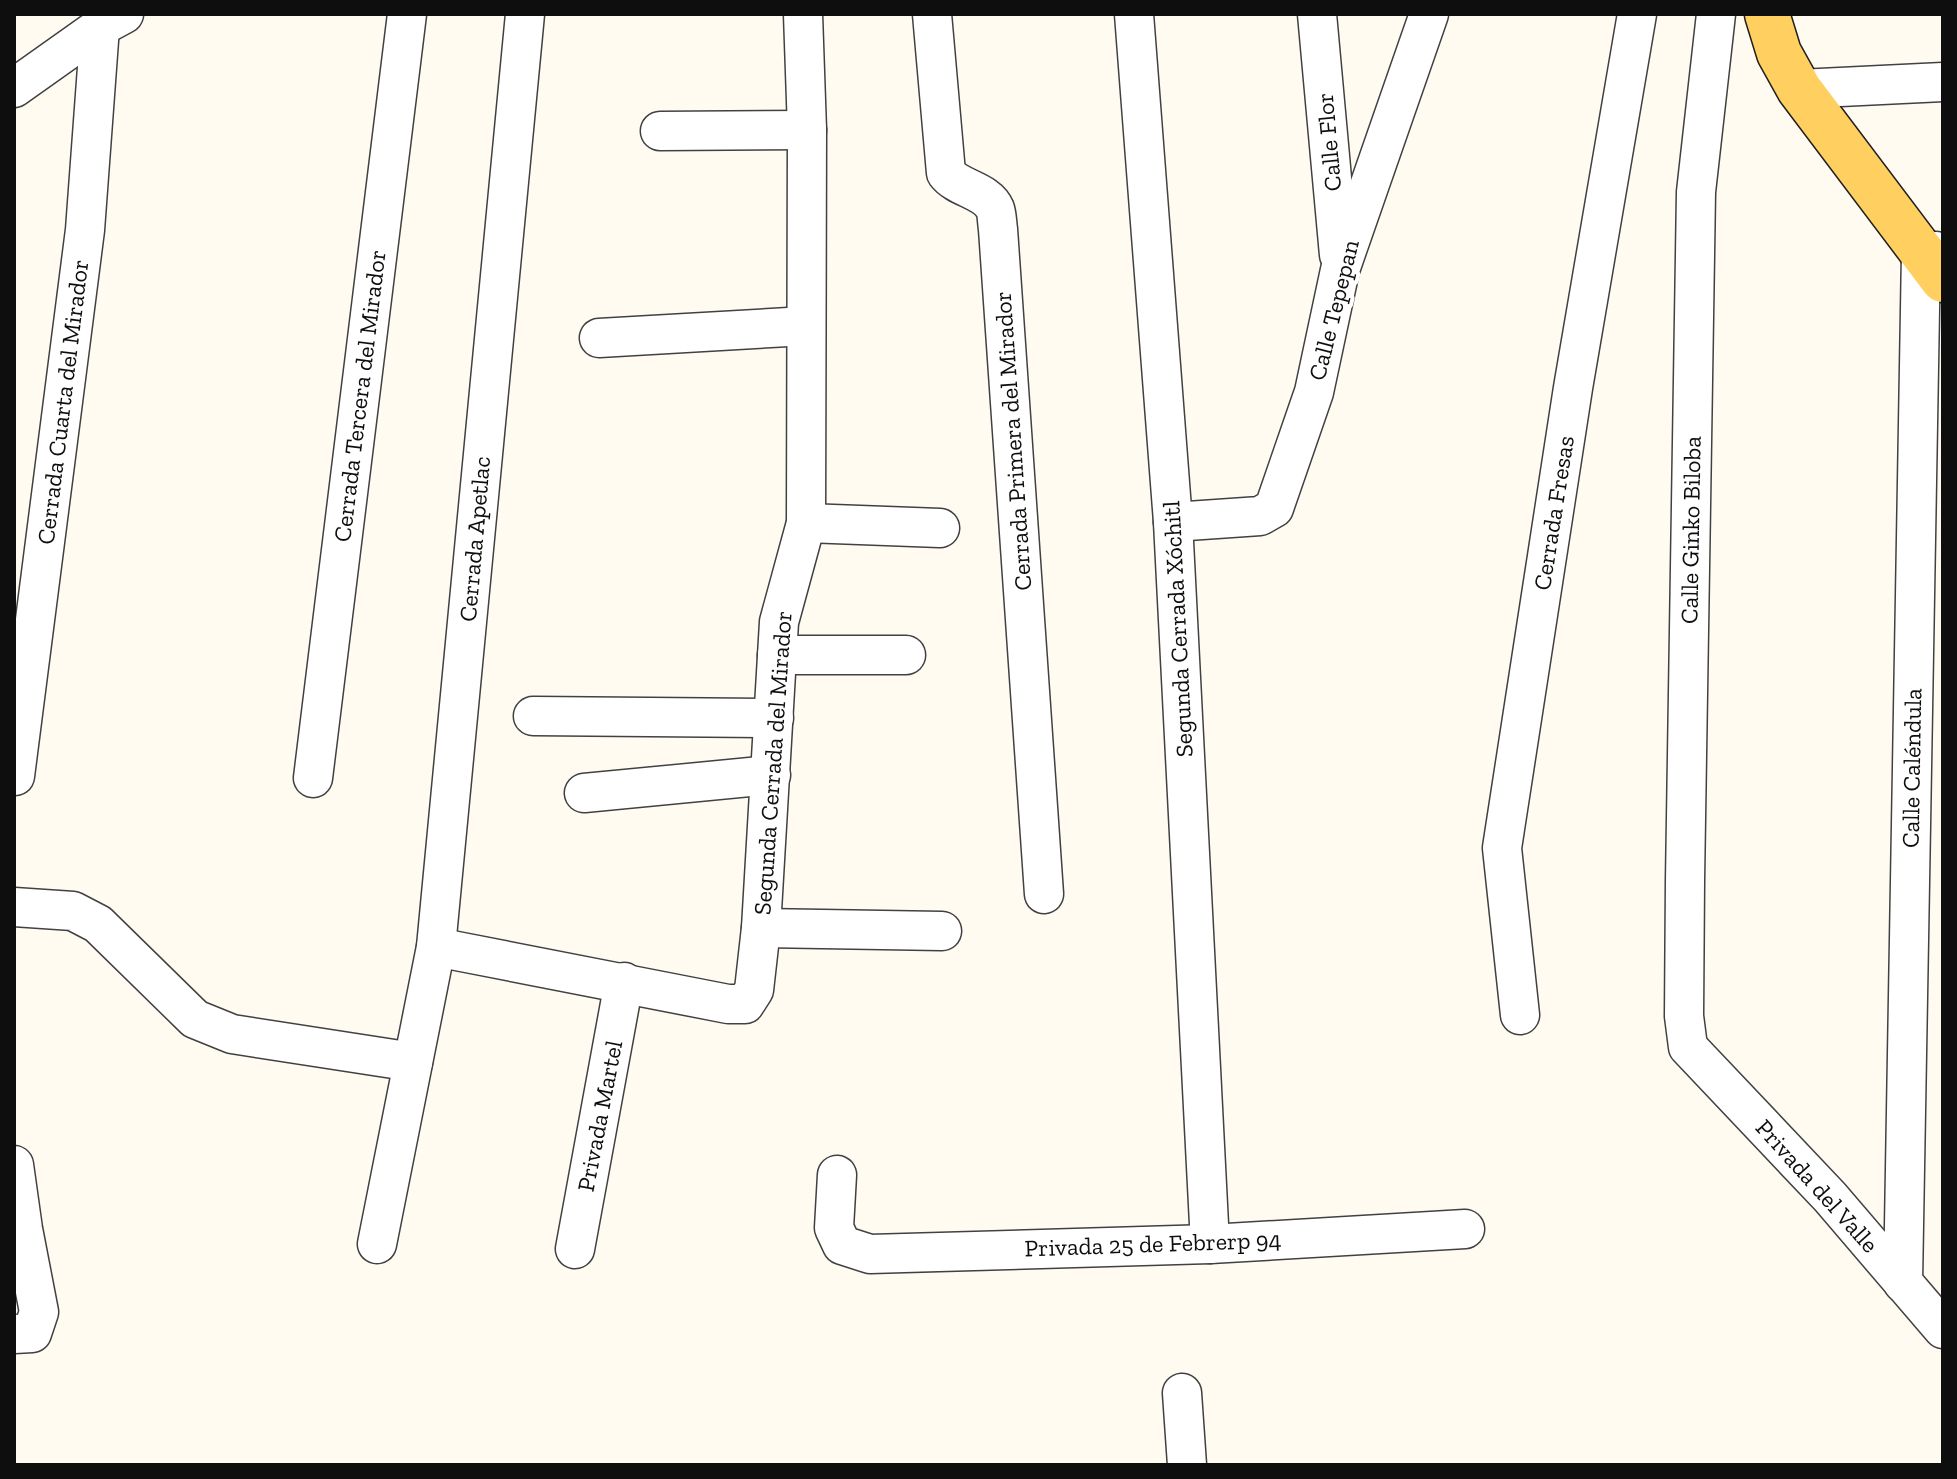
<svg xmlns="http://www.w3.org/2000/svg" width="1957" height="1479" font-family="'Zilla Slab',serif">
<rect width="100%" height="100%" fill="#fffbf0"/>
<g fill="none" stroke-linecap="round" stroke-linejoin="round">
<defs>
<g id="minor">
<path d="M 932,14 L 946,173 C 958,189 987,190 995,209 C 997,214 997,223 998,229 L 1044,894"/>
<path d="M 1134,14 L 1173,522 L 1210,1244"/>
<path d="M 1317,14 L 1339,255"/>
<path d="M 1716,14 L 1696,192 L 1685,881 L 1684,1016 L 1688,1047 L 1830,1197 L 1943,1329"/>
<path d="M 14,88 L 100,27 L 124,14"/>
<path d="M 1799,89 L 1943,82"/>
<path d="M 660,131 L 807,130"/>
<path d="M 599,338 L 806,326"/>
<path d="M 1173,522 L 1260,516 L 1274,508 L 1314,392 L 1340,270 L 1429,14"/>
<path d="M 806,523 L 940,528"/>
<path d="M 777,655 L 906,655"/>
<path d="M 533,716 L 774,718"/>
<path d="M 15,776 L 85,230 L 100,27"/>
<path d="M 313,778 L 407,14"/>
<path d="M 584,793 L 771,775"/>
<path d="M 14,907 L 73,911 L 98,924 L 195,1019 L 232,1034 L 413,1062"/>
<path d="M 761,928 L 942,931"/>
<path d="M 436,947 L 728,1004 L 745,1004 L 754,990 L 761,928 L 779,622 L 806,523 L 807,130 L 803,14"/>
<path d="M 1520,1015 L 1502,848 L 1573,388 L 1637,14"/>
<path d="M 14,1165 L 23,1229 L 39,1312 L 32,1333 L 14,1334"/>
<path d="M 837,1175 L 834,1228 L 842,1245 L 870,1254 L 1210,1244 L 1465,1229"/>
<path d="M 377,1244 L 436,947 L 525,14"/>
<path d="M 575,1249 L 624,982"/>
<path d="M 1903,1283 L 1921,252 L 1936,251"/>
<path d="M 1182,1393 L 1187,1465"/>
</g>
<path id="major" d="M 1767,14 L 1779,53 L 1799,89 L 1943,280"/>
</defs>
<!-- minor casing -->
<use href="#minor" stroke="#414141" stroke-width="41"/>
<!-- major casing -->
<use href="#major" stroke="#1f1f1f" stroke-width="47"/>
<!-- minor -->
<use href="#minor" stroke="#fff" stroke-width="38"/>
<!-- major -->
<use href="#major" stroke="#ffcf60" stroke-width="44"/>
</g>
<g text-anchor="middle" stroke-width="8" stroke-linejoin="round" paint-order="stroke">
<!-- street labels -->
<g font-size="24" fill="#0e0e0e" stroke="#fff">
<text transform="translate(1329 142) rotate(-95)" y="8">Calle Flor</text>
<text transform="translate(1334 310) rotate(-76)" y="8">Calle Tepepan</text>
<text transform="translate(360 396) rotate(-83)" y="8">Cerrada Tercera del Mirador</text>
<text transform="translate(63 402) rotate(-83)" y="8">Cerrada Cuarta del Mirador</text>
<text transform="translate(1013 441) rotate(-94)" y="8">Cerrada Primera del Mirador</text>
<text transform="translate(1554 513) rotate(-81)" y="8">Cerrada Fresas</text>
<text transform="translate(1691 530) rotate(-89)" y="8">Calle Ginko Biloba</text>
<text transform="translate(475 539) rotate(-85)" y="8">Cerrada Apetlac</text>
<text transform="translate(1178 629) rotate(-93)" y="8">Segunda Cerrada Xóchitl</text>
<text transform="translate(773 763) rotate(-86)" y="8">Segunda Cerrada del Mirador</text>
<text transform="translate(1912 768) rotate(-89)" y="8">Calle Caléndula</text>
<text transform="translate(600 1116) rotate(-79)" y="8">Privada Martel</text>
<text transform="translate(1817 1186) rotate(48)" y="8">Privada del Valle</text>
<text transform="translate(1153 1244) rotate(-2)" y="8">Privada 25 de Febrerp 94</text>
</g>
</g>
<!-- border -->
<rect width="1957" height="1479" fill="none" stroke="#0e0e0e" stroke-width="32"/>
</svg>
